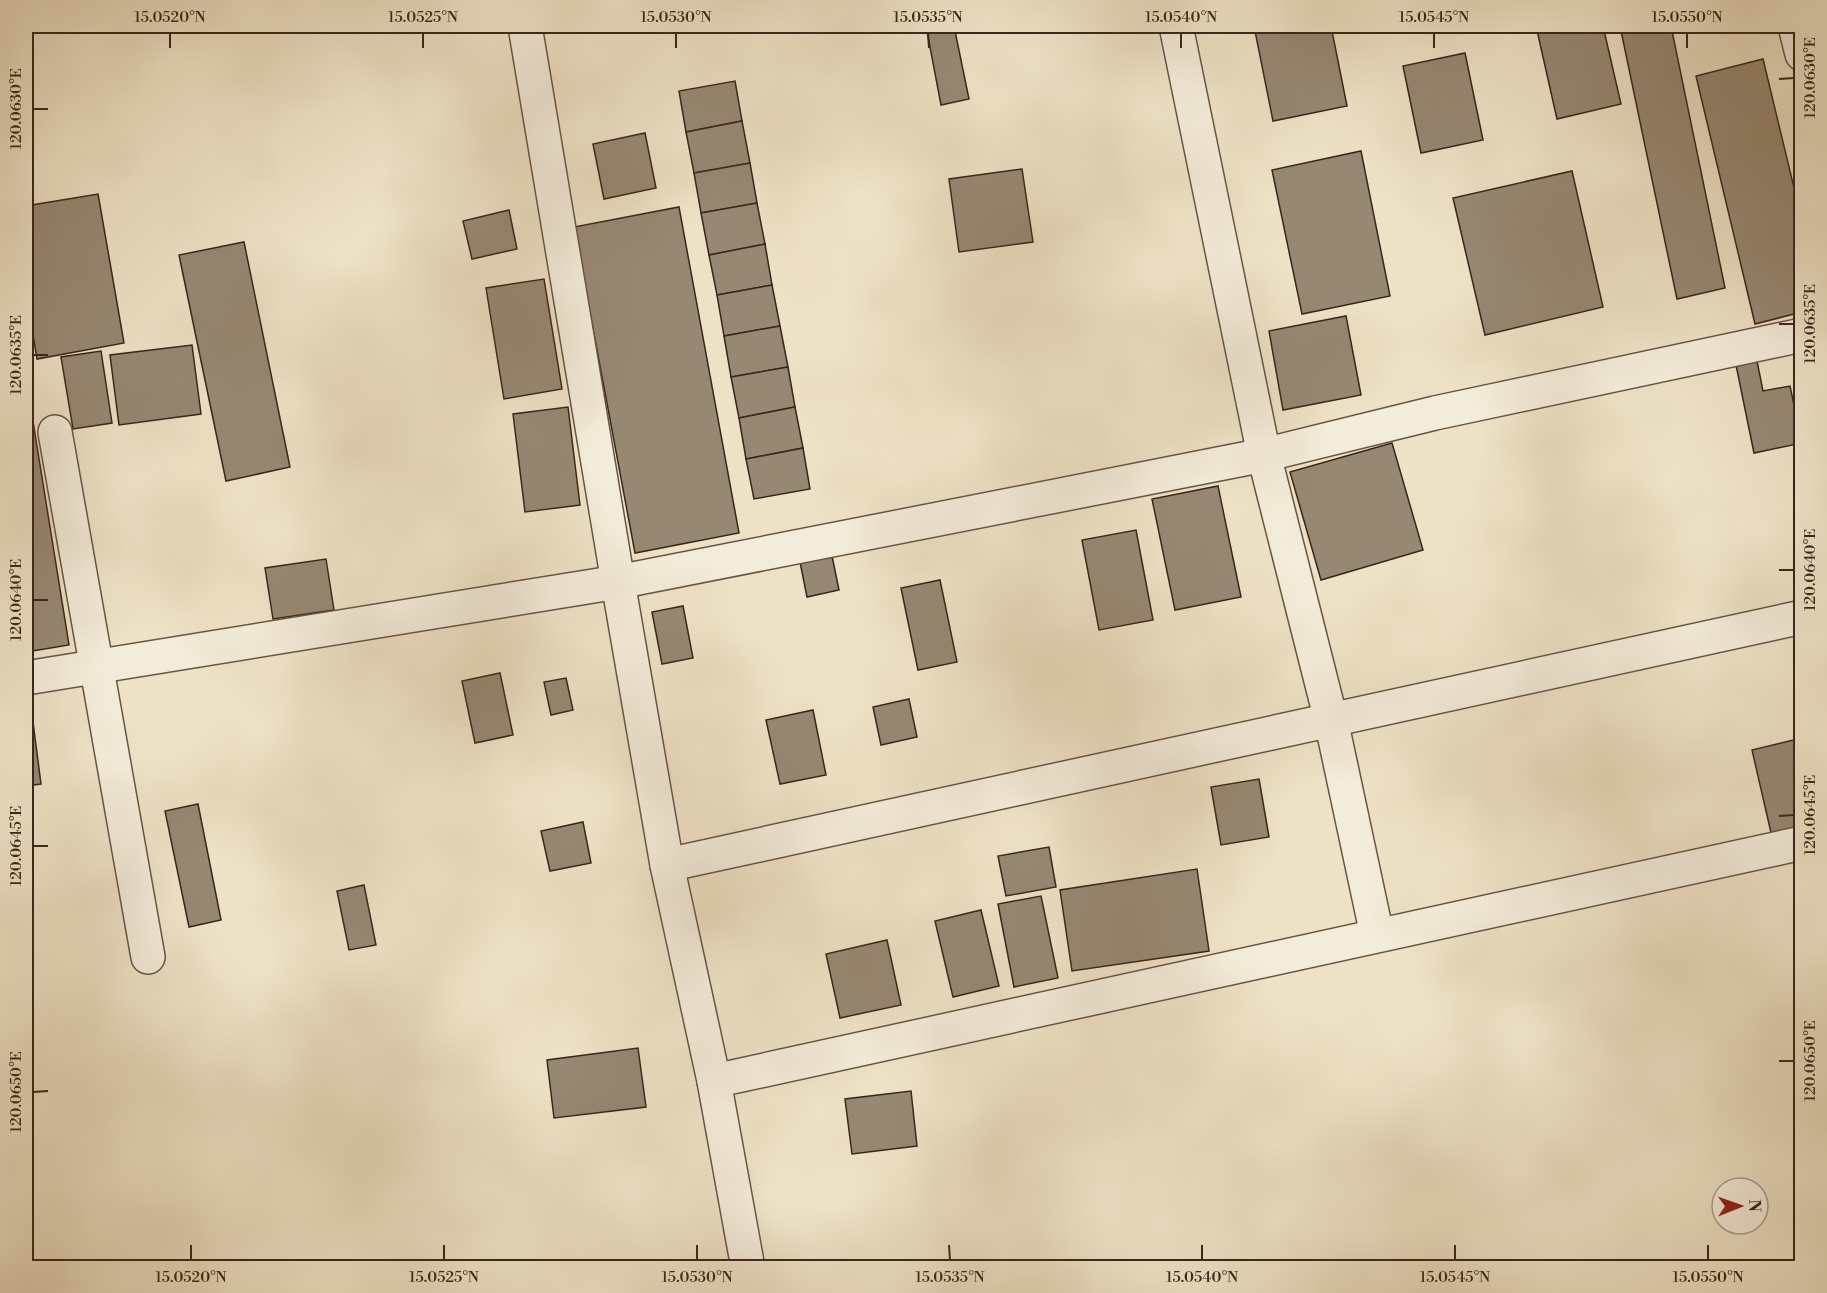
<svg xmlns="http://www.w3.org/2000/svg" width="1827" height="1293" font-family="'Libre Bodoni',serif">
<rect width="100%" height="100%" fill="#eee2c6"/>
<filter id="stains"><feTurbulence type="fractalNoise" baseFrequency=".00333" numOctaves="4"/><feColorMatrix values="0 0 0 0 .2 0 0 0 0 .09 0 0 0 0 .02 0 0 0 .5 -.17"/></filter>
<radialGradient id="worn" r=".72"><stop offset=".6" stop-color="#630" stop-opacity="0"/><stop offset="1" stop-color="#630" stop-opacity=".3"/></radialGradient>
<!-- building -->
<g fill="#978873" stroke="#38261a" stroke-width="1.5">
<path d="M 926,26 L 954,26 L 969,99 L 941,105 Z"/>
<path d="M 1254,26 L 1331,26 L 1347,106 L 1273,121 Z"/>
<path d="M 1536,26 L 1603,26 L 1621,104 L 1557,119 Z"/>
<path d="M 1620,26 L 1671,26 L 1725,288 L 1677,299 Z"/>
<path d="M 1465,53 L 1483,140 L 1421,153 L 1403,66 Z"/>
<path d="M 1763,59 L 1802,221 L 1802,312 L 1755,324 L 1696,76 Z"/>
<path d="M 735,81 L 742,121 L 686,132 L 679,91 Z"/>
<path d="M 742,121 L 750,163 L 694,173 L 686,132 Z"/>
<path d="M 645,133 L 656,188 L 604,199 L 593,144 Z"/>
<path d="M 1361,151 L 1390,296 L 1302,314 L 1272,170 Z"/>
<path d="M 750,163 L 757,203 L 701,213 L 694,173 Z"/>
<path d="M 1022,169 L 1033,242 L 959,252 L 949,179 Z"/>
<path d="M 1572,171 L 1603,307 L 1485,335 L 1453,198 Z"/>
<path d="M 98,194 L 124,343 L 37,359 L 26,292 L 26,206 Z"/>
<path d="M 757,203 L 765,244 L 709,255 L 701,213 Z"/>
<path d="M 679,207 L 739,533 L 635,553 L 574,227 Z"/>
<path d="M 509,210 L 517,249 L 472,259 L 463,221 Z"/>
<path d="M 244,242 L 290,467 L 226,481 L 179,255 Z"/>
<path d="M 765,244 L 772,285 L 717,295 L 709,255 Z"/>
<path d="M 544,279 L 562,389 L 504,399 L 486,288 Z"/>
<path d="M 772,285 L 780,326 L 724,336 L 717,295 Z"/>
<path d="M 1346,316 L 1361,395 L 1283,410 L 1269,331 Z"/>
<path d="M 780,326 L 788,367 L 731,377 L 724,336 Z"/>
<path d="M 192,345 L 201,414 L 119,425 L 110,355 Z"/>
<path d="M 101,351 L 112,423 L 73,429 L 61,357 Z"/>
<path d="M 1757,361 L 1763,391 L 1790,386 L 1802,443 L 1754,453 L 1736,365 Z"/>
<path d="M 788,367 L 795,407 L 739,418 L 731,377 Z"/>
<path d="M 26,378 L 69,645 L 26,652 Z"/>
<path d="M 568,407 L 580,505 L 525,512 L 513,414 Z"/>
<path d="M 795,407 L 803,448 L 746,459 L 739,418 Z"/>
<path d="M 1392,443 L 1423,550 L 1321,580 L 1290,472 Z"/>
<path d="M 803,448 L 810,489 L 754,499 L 746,459 Z"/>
<path d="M 1218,486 L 1241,597 L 1175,610 L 1152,499 Z"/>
<path d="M 1136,530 L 1153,620 L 1099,630 L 1082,540 Z"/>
<path d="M 832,556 L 839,590 L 807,597 L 800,562 Z"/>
<path d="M 326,559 L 334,610 L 273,619 L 265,568 Z"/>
<path d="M 940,580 L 957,662 L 918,670 L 901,588 Z"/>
<path d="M 683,606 L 693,658 L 662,664 L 652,612 Z"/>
<path d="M 500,673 L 513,735 L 475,743 L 462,681 Z"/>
<path d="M 566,678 L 573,710 L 551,715 L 544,682 Z"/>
<path d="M 30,699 L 41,784 L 26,786 L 26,700 Z"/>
<path d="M 909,699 L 917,737 L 881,745 L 873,707 Z"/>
<path d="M 813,710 L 826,775 L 780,784 L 766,720 Z"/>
<path d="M 1802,738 L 1802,830 L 1772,837 L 1752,750 Z"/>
<path d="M 1259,779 L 1269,837 L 1221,845 L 1211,787 Z"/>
<path d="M 198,804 L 221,920 L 189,927 L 165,811 Z"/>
<path d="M 583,822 L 591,863 L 550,871 L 541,831 Z"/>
<path d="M 1049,847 L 1056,887 L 1006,896 L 998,856 Z"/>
<path d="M 1197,869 L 1209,951 L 1072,971 L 1060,890 Z"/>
<path d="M 364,885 L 376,945 L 349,950 L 337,891 Z"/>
<path d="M 1041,896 L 1058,978 L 1014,987 L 998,904 Z"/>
<path d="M 981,910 L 999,986 L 953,997 L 935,921 Z"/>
<path d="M 887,940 L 901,1005 L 840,1018 L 826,954 Z"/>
<path d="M 638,1048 L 646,1107 L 554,1118 L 547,1060 Z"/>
<path d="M 911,1091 L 917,1146 L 852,1154 L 845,1099 Z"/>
</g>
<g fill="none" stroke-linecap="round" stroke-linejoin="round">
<defs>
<g id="minor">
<path d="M 525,26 L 618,582 L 667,865 L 714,1081 L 748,1268"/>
<path d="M 1176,26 L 1264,455 L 1331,720 L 1377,935"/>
<path d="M 1795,26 L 1802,54"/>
<path d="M 55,432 L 148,957"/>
<path d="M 26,678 L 618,582 L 1264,455 L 1435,413 L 1802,335"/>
<path d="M 667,865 L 1802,617"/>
<path d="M 714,1081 L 1802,843"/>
</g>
</defs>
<!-- minor casing -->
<use href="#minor" stroke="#665545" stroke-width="36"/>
<!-- minor -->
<use href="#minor" stroke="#f4ecda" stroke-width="33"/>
</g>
<!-- ticks -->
<path fill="none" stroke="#38261a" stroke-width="2" d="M 170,33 L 170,48M 423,33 L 423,48M 676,33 L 676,48M 928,33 L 929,48M 1181,33 L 1181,48M 1434,33 L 1434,48M 1687,33 L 1687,48M 1779,79 L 1794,78M 33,109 L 48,109M 1779,324 L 1794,324M 33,355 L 48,355M 1779,570 L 1794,570M 33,600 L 48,600M 1779,816 L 1794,815M 33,846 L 48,846M 1779,1061 L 1794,1061M 33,1092 L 48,1091M 191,1245 L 191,1260M 444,1245 L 444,1260M 697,1245 L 697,1260M 949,1245 L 950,1260M 1202,1245 L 1202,1260M 1455,1245 L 1455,1260M 1708,1245 L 1708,1260"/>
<!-- margin -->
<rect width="1827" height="1293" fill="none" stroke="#eee2c6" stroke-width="66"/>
<!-- north arrow -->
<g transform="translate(1740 1206) rotate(89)"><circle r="28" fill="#f4ecda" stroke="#a99d8d" stroke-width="1.5"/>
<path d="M0-4.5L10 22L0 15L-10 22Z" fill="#8f2418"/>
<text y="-9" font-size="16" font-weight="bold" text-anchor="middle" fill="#38261a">N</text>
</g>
<rect x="33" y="33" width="1761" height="1227" fill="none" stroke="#38261a" stroke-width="2"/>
<g font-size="15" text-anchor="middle" fill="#38261a">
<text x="170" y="22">15.0520°N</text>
<text x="423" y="22">15.0525°N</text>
<text x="676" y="22">15.0530°N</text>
<text x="928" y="22">15.0535°N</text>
<text x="1181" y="22">15.0540°N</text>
<text x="1434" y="22">15.0545°N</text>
<text x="1687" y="22">15.0550°N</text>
<text transform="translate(1810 78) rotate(-90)" y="5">120.0630°E</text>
<text transform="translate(16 109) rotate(-90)" y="5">120.0630°E</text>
<text transform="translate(1810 324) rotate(-90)" y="5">120.0635°E</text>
<text transform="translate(16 355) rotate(-90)" y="5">120.0635°E</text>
<text transform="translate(1810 570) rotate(-90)" y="5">120.0640°E</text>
<text transform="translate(16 600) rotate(-90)" y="5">120.0640°E</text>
<text transform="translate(1810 815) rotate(-90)" y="5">120.0645°E</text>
<text transform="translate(16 846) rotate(-90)" y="5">120.0645°E</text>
<text transform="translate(1810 1061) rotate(-90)" y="5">120.0650°E</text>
<text transform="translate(16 1092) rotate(-90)" y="5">120.0650°E</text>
<text x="191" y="1282">15.0520°N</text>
<text x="444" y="1282">15.0525°N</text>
<text x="697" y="1282">15.0530°N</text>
<text x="950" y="1282">15.0535°N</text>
<text x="1202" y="1282">15.0540°N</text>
<text x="1455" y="1282">15.0545°N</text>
<text x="1708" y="1282">15.0550°N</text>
</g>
<rect width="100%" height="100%" filter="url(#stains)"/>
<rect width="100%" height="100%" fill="url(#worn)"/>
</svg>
